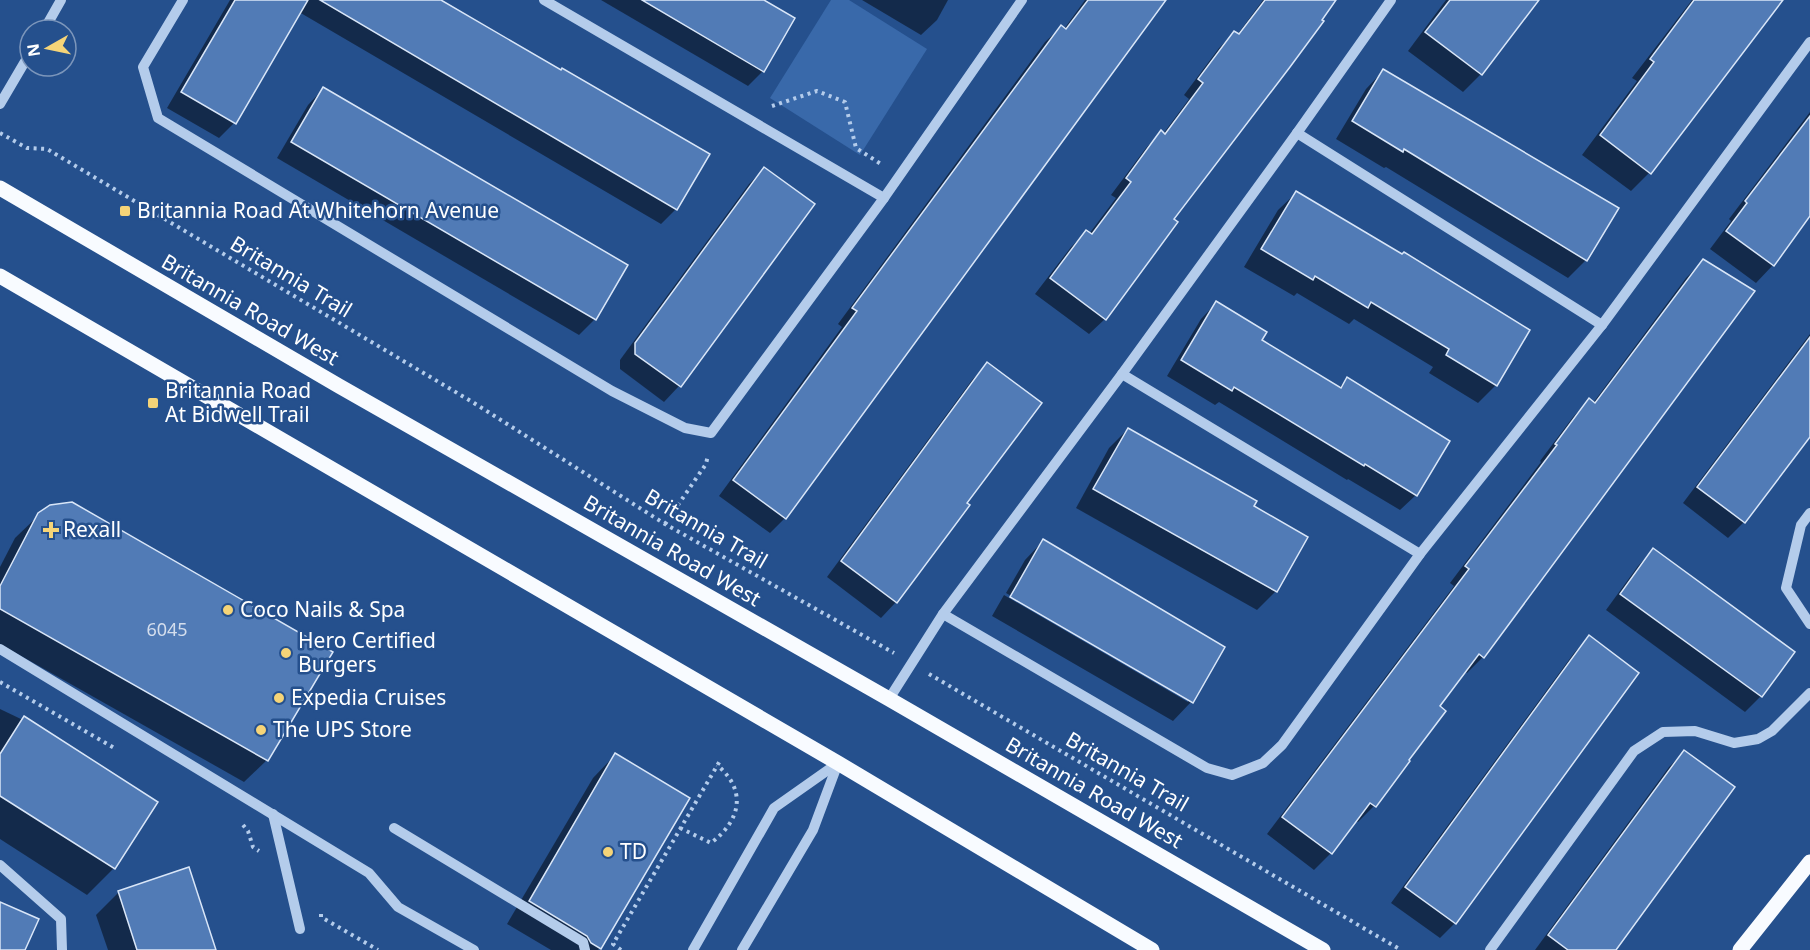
<svg xmlns="http://www.w3.org/2000/svg" width="1810" height="950" font-family="'Noto Sans',sans-serif">
<rect width="100%" height="100%" fill="#25508d"/>
<!-- green -->
<path fill="#3969aa" d="M 831,0 L 849,0 L 927,49 L 860,155 L 770,98 Z"/>
<!-- shadow -->
<g fill="#0007">
<path d="M 230,0 L 438,0 L 676,209 L 661,224 L 299,12 L 234,123 L 219,138 L 167,108 Z"/>
<path d="M 601,0 L 761,0 L 763,71 L 748,86 Z"/>
<path d="M 862,0 L 948,0 L 937,20 L 921,35 Z"/>
<path d="M 1085,0 L 1165,0 L 785,518 L 770,533 L 719,496 L 842,327 L 838,324 L 1045,42 L 1061,27 L 1064,29 Z"/>
<path d="M 1263,0 L 1335,0 L 1172,220 L 1176,223 L 1105,319 L 1089,334 L 1035,294 L 1071,247 L 1086,232 L 1089,234 L 1116,198 L 1111,195 L 1146,148 L 1161,132 L 1163,134 L 1189,99 L 1184,95 L 1219,48 L 1234,33 L 1237,35 Z"/>
<path d="M 1446,0 L 1536,0 L 1481,74 L 1463,92 L 1408,51 Z"/>
<path d="M 1692,0 L 1779,0 L 1649,173 L 1631,191 L 1582,155 L 1637,81 L 1632,78 Z"/>
<path d="M 1383,71 L 1586,260 L 1568,278 L 1386,167 L 1384,168 L 1336,139 L 1366,89 Z"/>
<path d="M 323,89 L 595,319 L 579,335 L 277,158 L 308,105 Z"/>
<path d="M 1810,112 L 1810,215 L 1773,265 L 1756,283 L 1710,249 L 1731,221 L 1729,219 Z"/>
<path d="M 764,169 L 813,205 L 679,386 L 664,402 L 620,369 L 620,360 L 749,184 Z"/>
<path d="M 1296,193 L 1528,331 L 1495,386 L 1478,403 L 1429,373 L 1433,367 L 1354,319 L 1349,324 L 1297,293 L 1294,296 L 1244,267 L 1278,210 Z"/>
<path d="M 1703,261 L 1483,657 L 1467,673 L 1464,671 L 1438,707 L 1407,760 L 1408,761 L 1374,806 L 1358,822 L 1356,821 L 1331,853 L 1314,870 L 1267,834 L 1454,586 L 1450,583 L 1541,462 L 1540,461 L 1573,417 L 1589,400 L 1593,403 L 1686,278 Z"/>
<path d="M 1216,303 L 1260,341 L 1339,388 L 1347,379 L 1416,495 L 1400,510 L 1348,479 L 1347,480 L 1219,402 L 1215,405 L 1167,376 L 1201,319 Z"/>
<path d="M 1810,334 L 1810,434 L 1744,522 L 1728,538 L 1683,503 Z"/>
<path d="M 988,364 L 965,503 L 896,602 L 881,618 L 827,577 L 972,380 Z"/>
<path d="M 1128,429 L 1252,507 L 1276,591 L 1257,610 L 1076,508 L 1109,448 Z"/>
<path d="M 39,515 L 267,760 L 244,782 L 0,644 L 0,567 L 15,538 Z"/>
<path d="M 1043,541 L 1223,647 L 1191,702 L 1173,721 L 992,616 L 1004,595 L 1188,702 L 1188,699 L 1006,593 L 1025,560 Z"/>
<path d="M 1653,550 L 1792,652 L 1761,696 L 1745,712 L 1606,610 L 1638,566 Z"/>
<path d="M 1589,637 L 1455,923 L 1440,938 L 1391,903 L 1574,653 Z"/>
<path d="M 0,709 L 23,720 L 114,868 L 87,895 L 0,839 Z"/>
<path d="M 1684,752 L 1614,950 L 1535,950 L 1669,767 Z"/>
<path d="M 615,755 L 600,948 L 598,950 L 551,950 L 507,924 L 593,778 Z"/>
<path d="M 119,892 L 215,950 L 108,950 L 96,915 Z"/>
</g>
<!-- building -->
<g fill="#517bb6" stroke="#d9e6f8" stroke-width="1.5">
<path d="M 235,0 L 308,0 L 236,124 L 181,92 Z"/>
<path d="M 320,0 L 441,0 L 561,70 L 562,68 L 710,154 L 677,210 Z"/>
<path d="M 642,0 L 764,0 L 795,18 L 764,72 Z"/>
<path d="M 1088,0 L 1166,0 L 786,519 L 733,480 L 857,311 L 852,308 L 1061,25 L 1066,29 Z"/>
<path d="M 1265,0 L 1336,0 L 1322,20 L 1324,21 L 1290,67 L 1174,219 L 1178,222 L 1106,320 L 1050,278 L 1086,230 L 1092,234 L 1131,182 L 1126,178 L 1161,130 L 1165,134 L 1203,83 L 1198,79 L 1234,31 L 1239,34 Z"/>
<path d="M 1450,0 L 1539,0 L 1482,75 L 1425,32 Z"/>
<path d="M 1694,0 L 1783,0 L 1651,174 L 1600,135 L 1654,62 L 1650,59 Z"/>
<path d="M 1383,69 L 1619,208 L 1587,261 L 1404,149 L 1403,152 L 1352,121 Z"/>
<path d="M 323,87 L 628,265 L 596,320 L 291,142 Z"/>
<path d="M 1810,116 L 1810,216 L 1774,266 L 1726,231 L 1747,203 L 1745,201 Z"/>
<path d="M 764,167 L 815,204 L 681,387 L 635,354 L 635,343 Z"/>
<path d="M 1296,191 L 1402,254 L 1404,252 L 1530,330 L 1497,386 L 1446,355 L 1449,349 L 1371,302 L 1368,308 L 1315,276 L 1313,280 L 1261,249 Z"/>
<path d="M 1703,259 L 1755,291 L 1484,658 L 1479,654 L 1440,706 L 1446,711 L 1409,760 L 1410,761 L 1376,807 L 1370,803 L 1332,854 L 1282,817 L 1469,569 L 1465,566 L 1557,445 L 1555,444 L 1589,398 L 1595,403 Z"/>
<path d="M 1216,301 L 1267,332 L 1262,340 L 1341,388 L 1347,377 L 1450,441 L 1417,496 L 1365,464 L 1364,466 L 1234,387 L 1232,391 L 1181,360 Z"/>
<path d="M 1810,337 L 1810,437 L 1745,523 L 1697,487 Z"/>
<path d="M 987,362 L 1042,403 L 967,503 L 970,505 L 897,603 L 841,561 Z"/>
<path d="M 1128,428 L 1257,501 L 1254,506 L 1308,537 L 1277,592 L 1093,489 Z"/>
<path d="M 72,502 L 333,652 L 268,761 L 0,609 L 0,586 L 38,513 L 50,505 Z"/>
<path d="M 1043,539 L 1225,647 L 1193,703 L 1010,597 Z"/>
<path d="M 1653,548 L 1795,652 L 1762,697 L 1620,594 Z"/>
<path d="M 1589,635 L 1639,673 L 1456,924 L 1405,887 Z"/>
<path d="M 24,716 L 158,802 L 115,869 L 0,796 L 0,754 Z"/>
<path d="M 1684,750 L 1735,787 L 1616,950 L 1568,950 L 1548,935 Z"/>
<path d="M 615,753 L 690,798 L 601,949 L 591,943 L 587,936 L 529,901 Z"/>
<path d="M 189,867 L 216,950 L 137,950 L 118,891 Z"/>
<path d="M 0,902 L 39,919 L 25,950 L 0,950 Z"/>
</g>
<g fill="none" stroke-linecap="round" stroke-linejoin="round">
<!-- path -->
<g stroke="#b4cceb" stroke-width="4" stroke-dasharray="3 4.5" stroke-linecap="butt">
<path d="M 772,106 L 817,91 L 845,102 L 856,148 L 881,164"/>
<path d="M 0,133 L 27,148 L 47,149 L 474,403 L 665,524 L 894,653"/>
<path d="M 665,524 L 706,464 L 708,455"/>
<path d="M 929,674 L 1401,950"/>
<path d="M 0,682 L 116,749"/>
<path d="M 243,825 L 248,831 L 253,847 L 259,851"/>
<path d="M 680,828 L 711,843 C 740,821 748,791 717,765"/>
<path d="M 321,914 L 321,917 L 378,950"/>
<path d="M 621,950 L 613,944 L 721,759"/>
</g>
<!-- minor -->
<g stroke="#b4cceb" stroke-width="10">
<path d="M 183,0 L 143,67 L 158,118 L 612,391 L 685,428 L 711,433 L 884,198 L 1022,0"/>
<path d="M 544,0 L 884,198"/>
<path d="M 44,30 L 61,0"/>
<path d="M 0,104 L 30,53"/>
<path d="M 1297,133 L 1602,325"/>
<path d="M 1122,374 L 1420,554"/>
<path d="M 1810,513 L 1801,525 L 1786,588 L 1810,624"/>
<path d="M 943,614 L 1207,768 L 1232,775 L 1263,763 L 1282,745 L 1420,554 L 1602,325 L 1810,42"/>
<path d="M 0,649 L 369,873 L 398,907 L 474,950"/>
<path d="M 889,699 L 943,614 L 1122,374 L 1297,133 L 1391,0"/>
<path d="M 273,814 L 300,929"/>
<path d="M 394,828 L 583,942 L 585,950"/>
<path d="M 0,865 L 61,919 L 62,950"/>
<path d="M 693,950 L 774,808 L 838,763"/>
<path d="M 742,950 L 813,830 L 838,763"/>
<path d="M 1490,950 L 1634,751 L 1663,732 L 1695,731 L 1734,743 L 1758,739 L 1772,731 L 1810,693"/>
</g>
<!-- major -->
<g stroke="#f8fbff" stroke-width="15">
<path d="M 0,188 L 339,386 L 889,699 L 1323,950"/>
<path d="M 0,276 L 838,763 L 1152,950"/>
<path d="M 1740,950 L 1810,862"/>
</g>
</g>
<!-- markers -->
<g fill="#f5d478" stroke="#25508d" stroke-width="2">
<rect x="119" y="205" width="12" height="12" rx="3"/>
<rect x="147" y="397" width="12" height="12" rx="3"/>
<path d="M48 521h6v6h6v6h-6v6h-6v-6h-6v-6h6z"/>
<circle cx="228" cy="610" r="6"/>
<circle cx="286" cy="653" r="6"/>
<circle cx="279" cy="698" r="6"/>
<circle cx="261" cy="730" r="6"/>
<circle cx="608" cy="852" r="6"/>
</g>
<g text-anchor="middle" stroke-width="5" stroke-linejoin="round" paint-order="stroke">
<!-- number labels -->
<g font-size="18" fill="#d4deed">
<text x="167" y="636">6045</text>
</g>
<!-- poi labels -->
<g font-size="21" fill="#fff" stroke="#25508d" text-anchor="start">
<text x="137" y="218">Britannia Road At Whitehorn Avenue</text>
<text x="165" y="398">Britannia Road<tspan x="165" dy="24">At Bidwell Trail</tspan></text>
<text x="63" y="537">Rexall</text>
<text x="240" y="617">Coco Nails &amp; Spa</text>
<text x="298" y="648">Hero Certified<tspan x="298" dy="24">Burgers</tspan></text>
<text x="291" y="705">Expedia Cruises</text>
<text x="273" y="737">The UPS Store</text>
<text x="620" y="859">TD</text>
</g>
<!-- street labels -->
<g font-size="21" fill="#fff" stroke="#25508d">
<text transform="translate(291 277) rotate(31)" y="7">Britannia Trail</text>
<text transform="translate(250 310) rotate(30)" y="7">Britannia Road West</text>
<text transform="translate(706 529) rotate(30)" y="7">Britannia Trail</text>
<text transform="translate(672 551) rotate(30)" y="7">Britannia Road West</text>
<text transform="translate(1127 772) rotate(30)" y="7">Britannia Trail</text>
<text transform="translate(1094 793) rotate(30)" y="7">Britannia Road West</text>
</g>
</g>
<!-- north arrow -->
<g transform="translate(48 48) rotate(261)"><circle r="28" fill="#25508d" stroke="#7c96bb" stroke-width="1.5"/>
<path d="M0-4.5L10 22L0 15L-10 22Z" fill="#f5d478"/>
<text y="-9" font-size="16" font-weight="bold" text-anchor="middle" fill="#ffffff">N</text>
</g>
</svg>
